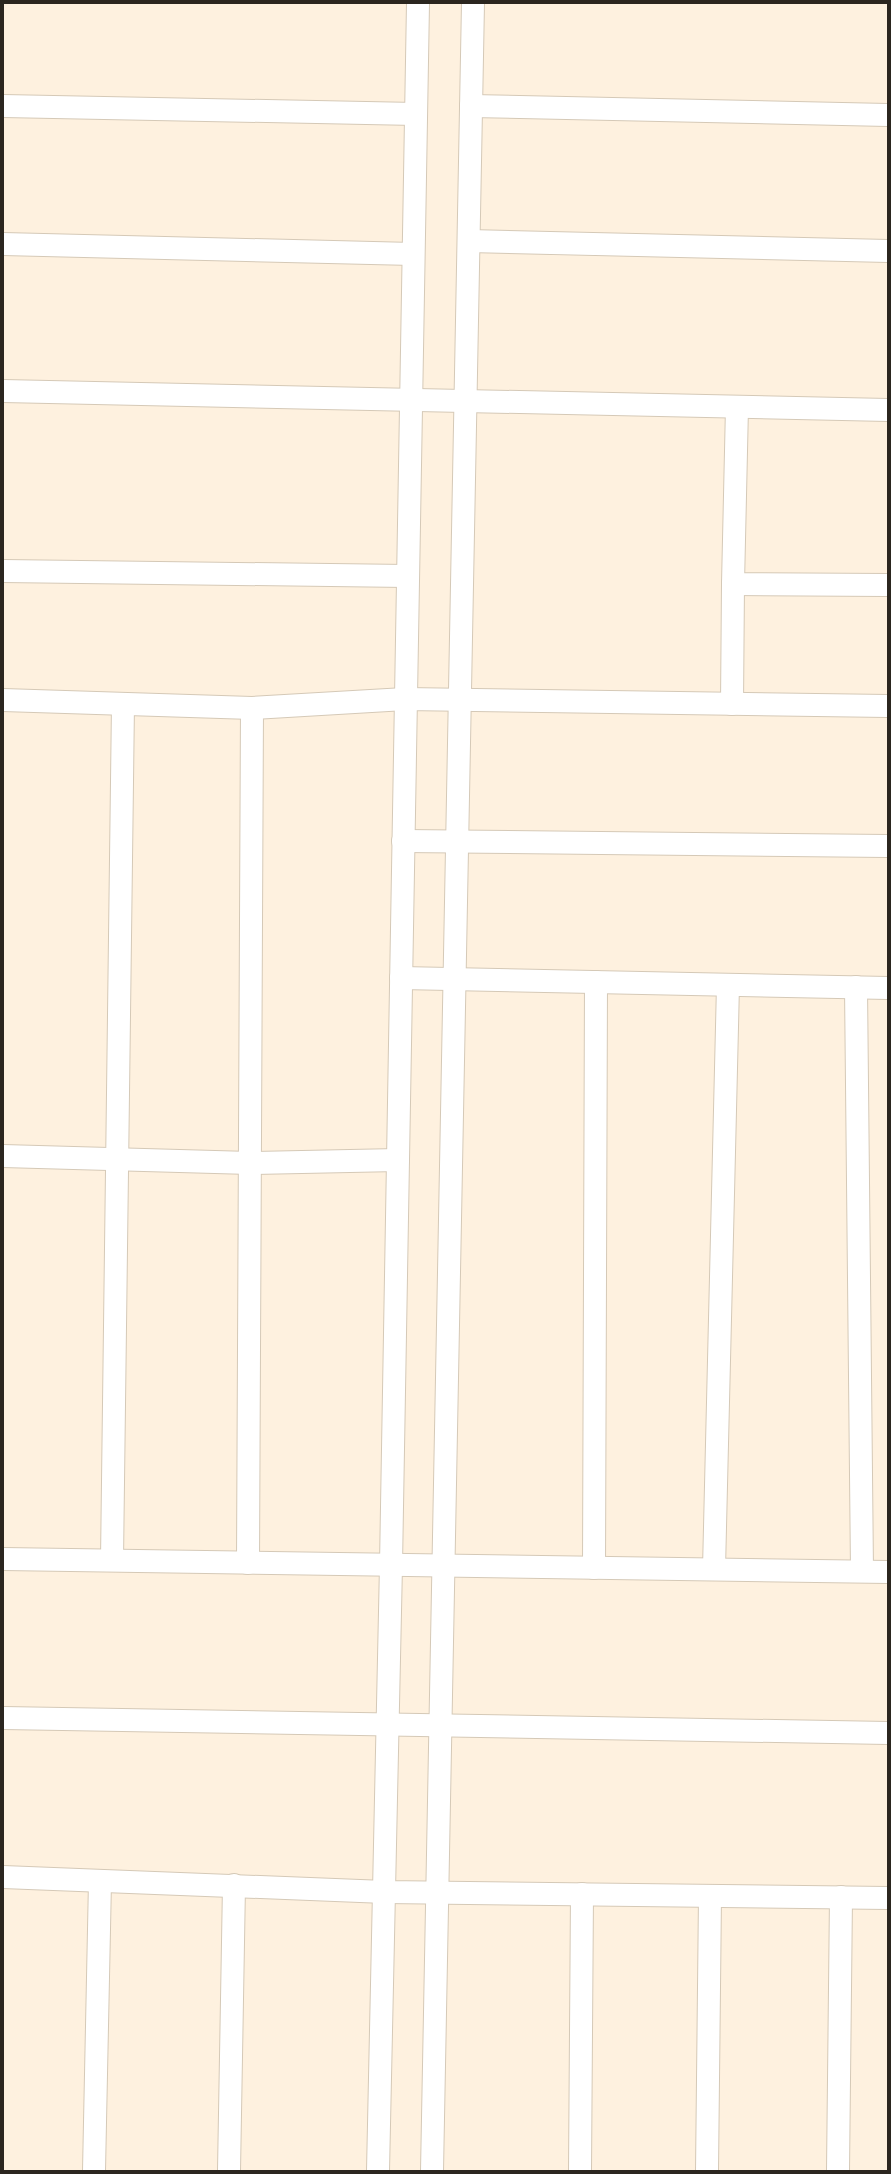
<svg xmlns="http://www.w3.org/2000/svg" width="891" height="2174" font-family="'Varela Round',sans-serif">
<rect width="100%" height="100%" fill="#fef1df"/>
<g fill="none" stroke-linecap="round" stroke-linejoin="round">
<defs>
<g id="minor">
<path d="M 3,106 L 416,114"/>
<path d="M 471,106 L 888,115"/>
<path d="M 469,241 L 888,251"/>
<path d="M 3,244 L 413,254"/>
<path d="M 737,407 L 733,584 L 888,585"/>
<path d="M 3,571 L 407,576"/>
<path d="M 3,700 L 252,708"/>
<path d="M 732,704 L 733,584"/>
<path d="M 403,841 L 888,846"/>
<path d="M 401,978 L 888,988"/>
<path d="M 856,987 L 862,1571"/>
<path d="M 3,1156 L 250,1163 L 398,1160"/>
<path d="M 3,1559 L 888,1572"/>
<path d="M 112,1560 L 123,704"/>
<path d="M 248,1563 L 252,708 L 405,699 L 888,706"/>
<path d="M 594,1568 L 596,982"/>
<path d="M 714,1569 L 728,985"/>
<path d="M 3,1877 L 385,1892 L 888,1898"/>
<path d="M 94,2171 L 100,1881"/>
<path d="M 229,2171 L 234,1885"/>
<path d="M 580,2171 L 582,1894"/>
<path d="M 707,2171 L 710,1896"/>
<path d="M 838,2171 L 841,1897"/>
</g>
<g id="tertiary">
<path d="M 3,391 L 888,410"/>
<path d="M 3,1718 L 888,1733"/>
<path d="M 378,2171 L 391,1565 L 418,3"/>
<path d="M 432,2171 L 473,3"/>
</g>
</defs>
<!-- minor casing -->
<use href="#minor" stroke="#d5c9b7" stroke-width="24"/>
<!-- tertiary casing -->
<use href="#tertiary" stroke="#d5c9b7" stroke-width="24"/>
<!-- minor -->
<use href="#minor" stroke="#fff" stroke-width="22"/>
<!-- tertiary -->
<use href="#tertiary" stroke="#fff" stroke-width="22"/>
</g>
<!-- border -->
<rect width="891" height="2174" fill="none" stroke="#2b261f" stroke-width="8"/>
</svg>
